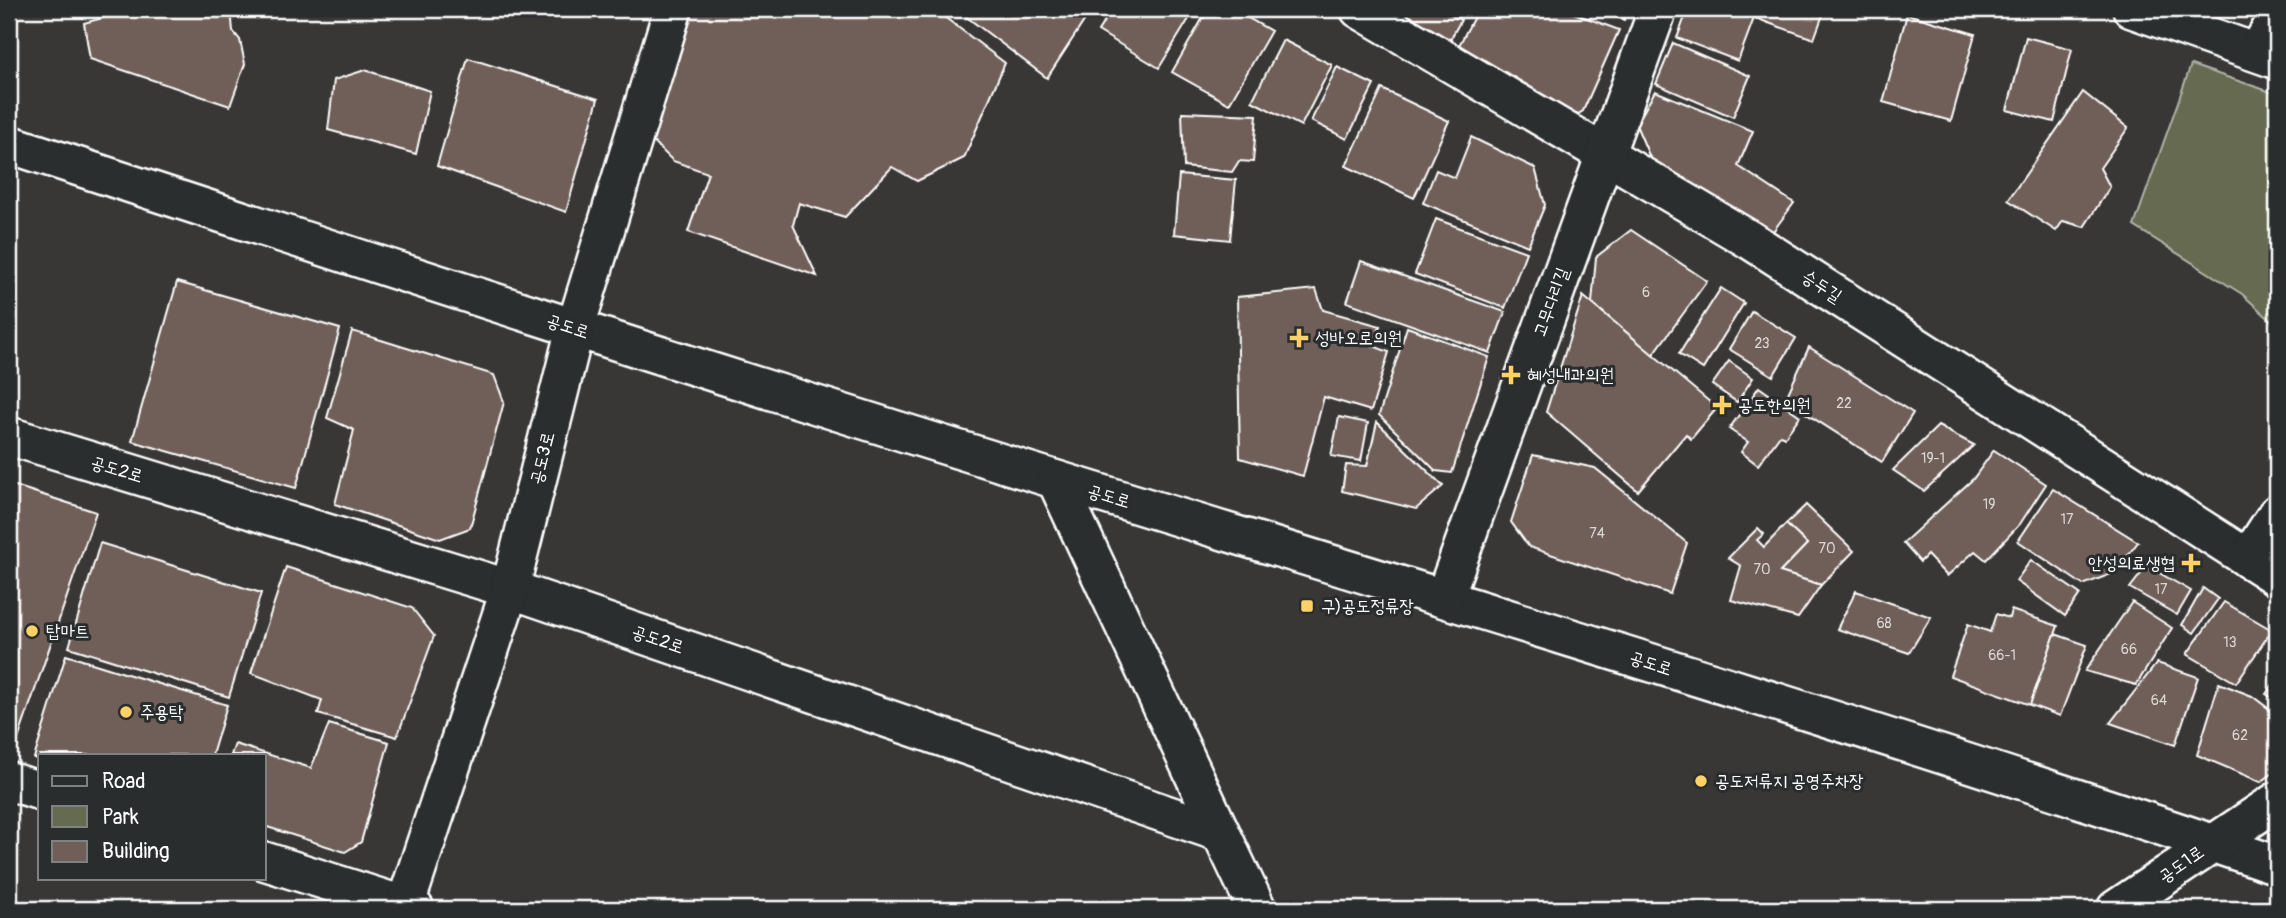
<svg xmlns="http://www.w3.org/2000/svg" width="2286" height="918" font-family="Pangolin,'Poor Story',sans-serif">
<rect width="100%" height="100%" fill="#383736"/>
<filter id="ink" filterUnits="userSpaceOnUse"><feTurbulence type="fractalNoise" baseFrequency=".0143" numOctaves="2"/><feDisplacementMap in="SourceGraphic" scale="14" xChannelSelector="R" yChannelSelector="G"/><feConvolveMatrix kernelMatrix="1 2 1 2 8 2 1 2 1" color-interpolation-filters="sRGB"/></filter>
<g filter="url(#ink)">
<!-- green -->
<path fill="#656b51" stroke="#b2b5a8" stroke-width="2" d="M 2191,65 L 2277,94 L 2277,326 L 2242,294 L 2134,226 Z"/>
<!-- building -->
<g fill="#705f58" stroke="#fff" stroke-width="2">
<path d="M 135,9 L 231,9 L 233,31 L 240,40 L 245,64 L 230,106 L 90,59 L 84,23 Z"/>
<path d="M 686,9 L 934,9 L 1005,63 L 964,158 L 917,181 L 892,167 L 845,217 L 799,203 L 793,225 L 817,276 L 688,232 L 708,173 L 673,161 L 646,135 Z"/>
<path d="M 956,9 L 1092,9 L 1047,78 Z"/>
<path d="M 1112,9 L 1195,9 L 1159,68 L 1098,31 Z"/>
<path d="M 1208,9 L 1232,9 L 1271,31 L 1229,104 L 1172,72 Z"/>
<path d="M 1388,9 L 1440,9 L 1461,20 L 1445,49 Z"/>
<path d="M 1478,9 L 1563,9 L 1619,30 L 1583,111 L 1567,121 L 1454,55 Z"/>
<path d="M 1594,9 L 1628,9 L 1624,20 Z"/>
<path d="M 1688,9 L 1729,9 L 1754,18 L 1738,61 L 1677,38 Z"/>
<path d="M 1729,9 L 1825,9 L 1814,39 Z"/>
<path d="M 1907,14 L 1975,34 L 1951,121 L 1883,102 Z"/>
<path d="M 2026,37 L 2072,49 L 2054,122 L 2007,110 Z"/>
<path d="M 1283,40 L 1332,65 L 1301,126 L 1252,101 Z"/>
<path d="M 1673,43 L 1750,76 L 1733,117 L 1656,84 Z"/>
<path d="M 468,58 L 598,99 L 566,212 L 437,166 Z"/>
<path d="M 1337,67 L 1374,85 L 1347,139 L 1311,121 Z"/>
<path d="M 365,70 L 430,91 L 416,154 L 328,130 L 334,80 Z"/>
<path d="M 1382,89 L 1449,121 L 1414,198 L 1346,166 Z"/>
<path d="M 1655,91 L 1753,131 L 1738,166 L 1794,203 L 1771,234 L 1651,160 L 1636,125 Z"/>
<path d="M 2083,92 L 2128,128 L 2100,168 L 2110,187 L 2084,227 L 2063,221 L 2056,231 L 2008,200 Z"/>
<path d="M 1182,112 L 1257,115 L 1253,162 L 1239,161 L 1232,172 L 1184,167 Z"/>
<path d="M 1471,137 L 1535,168 L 1545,205 L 1528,246 L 1423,203 L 1436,170 L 1455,178 Z"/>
<path d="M 1179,175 L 1236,180 L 1230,240 L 1174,234 Z"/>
<path d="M 1436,219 L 1526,252 L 1505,308 L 1415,274 Z"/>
<path d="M 1631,230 L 1707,281 L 1653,355 L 1592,303 L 1596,257 Z"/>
<path d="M 1361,261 L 1505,312 L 1490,353 L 1347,302 Z"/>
<path d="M 177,282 L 340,329 L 296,488 L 132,441 Z"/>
<path d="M 1721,288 L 1744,303 L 1703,369 L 1679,354 Z"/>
<path d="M 1316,289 L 1323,310 L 1380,326 L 1373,346 L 1389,352 L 1371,411 L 1324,397 L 1303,476 L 1240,458 L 1237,297 Z"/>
<path d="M 1583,296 L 1717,408 L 1691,439 L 1686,434 L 1638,491 L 1546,412 Z"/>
<path d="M 1752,311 L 1796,338 L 1773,376 L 1729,349 Z"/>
<path d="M 1407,327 L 1489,357 L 1452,473 L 1436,471 L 1379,415 Z"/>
<path d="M 352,331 L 494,375 L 504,402 L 470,528 L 440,539 L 335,504 L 354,430 L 327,418 Z"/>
<path d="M 1809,347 L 1913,413 L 1882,462 L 1785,400 Z"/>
<path d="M 1729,361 L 1753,378 L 1737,402 L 1712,385 Z"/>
<path d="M 1759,387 L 1800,416 L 1785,437 L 1780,435 L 1758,465 L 1741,452 L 1748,442 L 1729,429 Z"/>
<path d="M 1339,417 L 1368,423 L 1361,461 L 1331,456 Z"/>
<path d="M 1377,422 L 1443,486 L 1416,509 L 1342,491 L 1346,465 L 1367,466 Z"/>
<path d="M 1938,426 L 1974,445 L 1924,491 L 1893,470 Z"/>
<path d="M 1994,450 L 2046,484 L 2020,524 L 1986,560 L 1975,551 L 1947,576 L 1927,555 L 1920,562 L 1903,543 L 1973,479 Z"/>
<path d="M 1533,455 L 1595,468 L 1687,543 L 1670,594 L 1529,547 L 1511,522 Z"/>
<path d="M 9,484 L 96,512 L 14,751 L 9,750 Z"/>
<path d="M 2053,489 L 2138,542 L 2114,573 L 2083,585 L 2018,541 Z"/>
<path d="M 1806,505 L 1854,551 L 1821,585 L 1780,572 L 1807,544 L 1786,524 Z"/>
<path d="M 1786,524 L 1807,544 L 1780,572 L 1821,585 L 1798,618 L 1731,600 L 1741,566 L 1728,558 L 1758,528 L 1764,534 L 1757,540 L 1764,547 Z"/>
<path d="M 100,543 L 261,593 L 229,697 L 69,647 Z"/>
<path d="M 2031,560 L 2080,594 L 2065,616 L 2016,581 Z"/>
<path d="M 2147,566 L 2191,591 L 2177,615 L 2130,588 Z"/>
<path d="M 286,567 L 412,608 L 434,636 L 397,737 L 318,714 L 322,700 L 251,673 Z"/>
<path d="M 2203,588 L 2218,599 L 2194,633 L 2182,625 Z"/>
<path d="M 1856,591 L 1931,617 L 1909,653 L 1837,629 Z"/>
<path d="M 2132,602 L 2172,628 L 2136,685 L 2085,671 Z"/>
<path d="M 2224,602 L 2272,630 L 2236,683 L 2187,654 Z"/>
<path d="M 2011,610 L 2058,626 L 2030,705 L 1950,676 L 1968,624 L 1990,632 L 1996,614 L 2009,618 Z"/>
<path d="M 2055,634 L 2087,645 L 2060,716 L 2030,705 Z"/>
<path d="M 66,655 L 227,705 L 212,755 L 40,755 L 40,760 L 34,758 Z"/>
<path d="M 2157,663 L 2198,677 L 2175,745 L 2110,723 Z"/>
<path d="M 2277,679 L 2277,701 L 2266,694 Z"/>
<path d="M 2219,683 L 2252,696 L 2277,715 L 2277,770 L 2261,782 L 2197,755 Z"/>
<path d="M 329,724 L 389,742 L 361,842 L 345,852 L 264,826 L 264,755 L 231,755 L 235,744 L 311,768 Z"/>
</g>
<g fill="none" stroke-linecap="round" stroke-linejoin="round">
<defs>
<g id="minor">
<path d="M 1359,9 L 1750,240 L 2277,577"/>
<path d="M 2132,9 L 2277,60"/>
<path d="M 2257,52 L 2277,19"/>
<path d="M 9,144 C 357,258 706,372 1057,480 C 1464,605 1873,728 2277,865"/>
<path d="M 9,436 L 510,589 L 1221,833 L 1257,909"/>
<path d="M 1056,480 L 1221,833"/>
<path d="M 2248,559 L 2277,514"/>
<path d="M 1445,596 L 1658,9"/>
<path d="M 9,781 L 40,791"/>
<path d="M 264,861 L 415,909"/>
<path d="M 404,909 L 510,589 L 575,329 L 673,9"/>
<path d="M 2116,909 L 2277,801"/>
</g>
</defs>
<!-- minor casing -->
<use href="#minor" stroke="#fff" stroke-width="42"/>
<!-- minor -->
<use href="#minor" stroke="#2a2d2e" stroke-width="37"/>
</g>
</g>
<!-- markers -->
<g fill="#ffd166" stroke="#2a2d2e" stroke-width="2.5">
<path d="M1295.5 327.5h7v7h7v7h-7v7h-7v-7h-7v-7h7z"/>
<path d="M1507.5 364.5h7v7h7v7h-7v7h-7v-7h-7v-7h7z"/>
<path d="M1718.5 394.5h7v7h7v7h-7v7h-7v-7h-7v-7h7z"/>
<path d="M2187.5 552.5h7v7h7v7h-7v7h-7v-7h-7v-7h7z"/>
<rect x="1300" y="599" width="14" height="14" rx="3.5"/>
<circle cx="32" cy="631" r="7"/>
<circle cx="126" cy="712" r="7"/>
<circle cx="1701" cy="781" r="7"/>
</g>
<g text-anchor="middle" stroke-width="6" stroke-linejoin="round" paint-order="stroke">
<!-- number labels -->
<g font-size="14" fill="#dbd7d5">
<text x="1646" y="297">6</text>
<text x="1762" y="348">23</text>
<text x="1844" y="408">22</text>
<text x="1933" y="463">19-1</text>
<text x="1989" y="509">19</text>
<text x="2067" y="524">17</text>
<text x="1597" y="538">74</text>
<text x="1827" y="553">70</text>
<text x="1762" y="574">70</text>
<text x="2161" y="594">17</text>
<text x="1884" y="628">68</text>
<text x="2230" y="647">13</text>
<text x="2129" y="654">66</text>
<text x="2002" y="660">66-1</text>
<text x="2159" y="705">64</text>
<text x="2240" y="740">62</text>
</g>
<!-- street labels -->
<g font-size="18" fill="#fff" stroke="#2a2d2e">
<text transform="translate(1822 286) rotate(33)" y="6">승두길</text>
<text transform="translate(1551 302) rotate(-70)" y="6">고무다리길</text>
<text transform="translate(568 326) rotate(18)" y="6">공도로</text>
<text transform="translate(542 458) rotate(-76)" y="6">공도3로</text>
<text transform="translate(117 469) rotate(17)" y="6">공도2로</text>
<text transform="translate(1109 496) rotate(17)" y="6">공도로</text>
<text transform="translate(658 639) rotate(19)" y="6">공도2로</text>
<text transform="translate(1651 663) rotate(18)" y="6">공도로</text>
<text transform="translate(2181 864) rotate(-35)" y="6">공도1로</text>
</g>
<!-- poi labels -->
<g font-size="18" fill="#fff" stroke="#2a2d2e" text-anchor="start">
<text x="1315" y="344">성바오로의원</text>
<text x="1527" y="381">혜성내과의원</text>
<text x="1738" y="411">공도한의원</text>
<text x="2175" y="569" text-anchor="end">안성의료생협</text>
<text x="1321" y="612">구)공도정류장</text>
<text x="46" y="637">탑마트</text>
<text x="140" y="718">주용탁</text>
<text x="1715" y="787">공도저류지 공영주차장</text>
</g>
</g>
<!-- margin -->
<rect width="2286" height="918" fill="none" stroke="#2a2d2e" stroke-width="35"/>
<rect x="18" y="18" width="2251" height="883" fill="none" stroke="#fff" stroke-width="2.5" filter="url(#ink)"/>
<!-- legend -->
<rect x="38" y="754" width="228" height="126" fill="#2a2d2e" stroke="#7f8182" stroke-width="2"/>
<rect x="52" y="776" width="35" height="10" fill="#2a2d2e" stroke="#7f8182" stroke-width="2"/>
<text x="102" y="788" font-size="21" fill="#ffffff">Road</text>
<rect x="52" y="806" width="35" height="21" fill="#656b51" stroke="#7f8182" stroke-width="2"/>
<text x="102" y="824" font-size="21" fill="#ffffff">Park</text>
<rect x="52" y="841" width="35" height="21" fill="#705f58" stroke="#7f8182" stroke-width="2"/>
<text x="102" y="858" font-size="21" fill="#ffffff">Building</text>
</svg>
